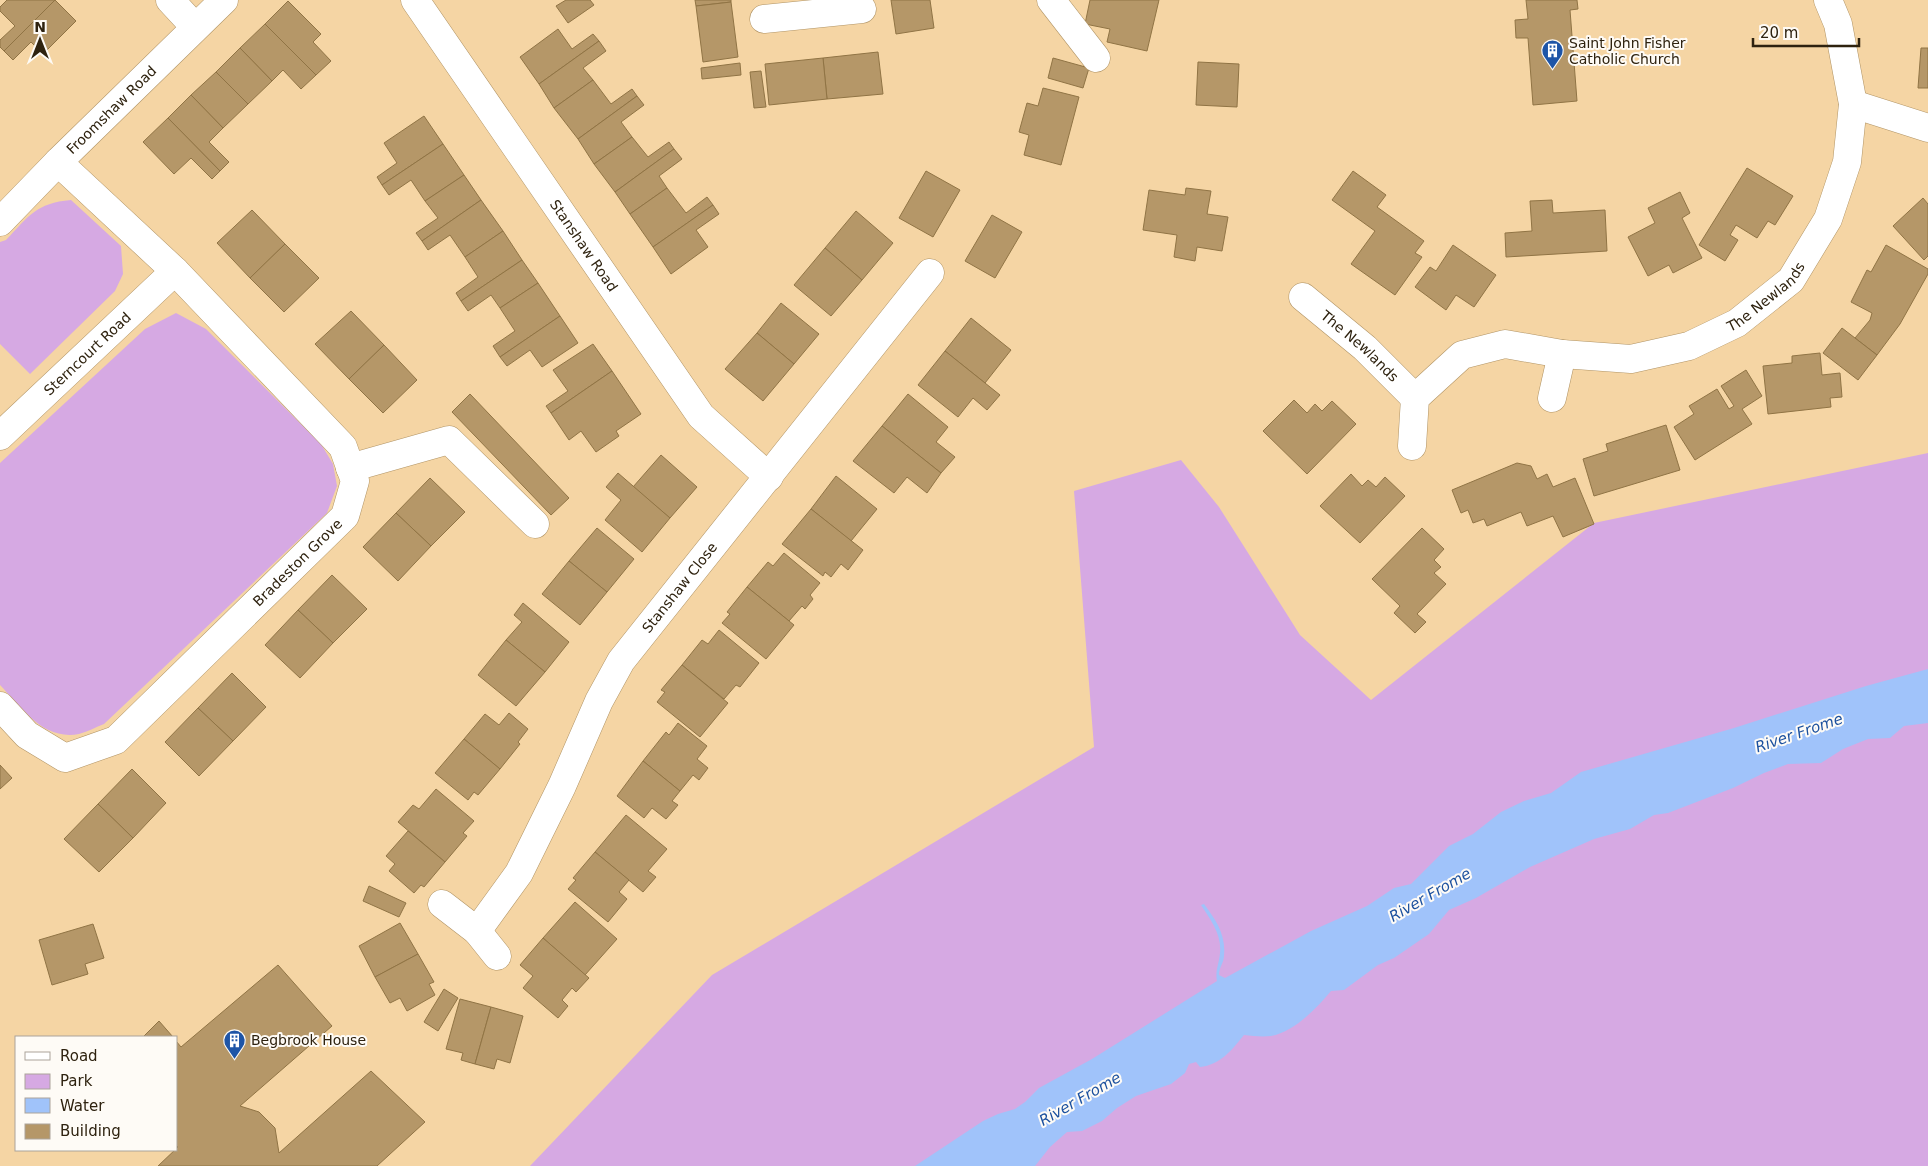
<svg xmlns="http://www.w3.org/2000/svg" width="1928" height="1166" font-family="'DejaVu Sans',sans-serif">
<rect width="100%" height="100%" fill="#f5d5a4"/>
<!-- green -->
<g fill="#d6a9e3">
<path d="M 71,200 L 121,246 L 123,274 L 115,291 L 30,374 L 0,344 L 0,242 L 6,240 C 29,216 36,203 71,200 Z"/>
<path d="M 176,313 L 206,329 L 321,444 L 333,464 L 337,486 L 327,513 L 104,724 C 96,727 87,732 79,734 C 43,741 21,707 0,685 L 0,463 L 145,329 Z"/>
<path d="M 1928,453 L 1928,1166 L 530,1166 L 712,975 L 1094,747 L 1074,491 L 1181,460 L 1219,507 L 1300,635 L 1371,700 L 1594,523 Z"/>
</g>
<!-- water -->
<path fill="#a0c3fa" d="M 1928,669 L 1928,723 L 1904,726 L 1890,738 L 1868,739 L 1843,749 L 1821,763 L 1788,764 L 1764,773 L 1733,788 L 1668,813 L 1654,815 L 1630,829 L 1594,839 L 1530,867 L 1476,898 L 1449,910 L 1429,934 L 1394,958 L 1378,965 L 1344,990 L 1331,991 C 1317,1008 1294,1032 1271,1036 C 1262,1037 1253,1036 1244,1035 C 1232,1050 1220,1065 1200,1067 L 1196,1062 L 1189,1064 L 1185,1073 L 1171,1084 L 1136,1096 L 1117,1108 L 1102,1121 L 1082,1131 L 1067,1132 L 1050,1147 L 1035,1166 L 915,1166 L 983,1121 L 998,1114 L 1015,1109 L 1025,1102 L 1039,1088 L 1092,1059 L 1217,981 C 1215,971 1219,964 1220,953 C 1222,935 1211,920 1201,905 L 1204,904 C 1216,920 1226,935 1224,955 C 1224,963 1219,967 1219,975 L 1225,978 L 1311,931 L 1367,906 L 1394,888 L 1411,884 L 1449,846 L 1473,834 L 1501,812 L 1524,801 L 1551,793 L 1581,772 L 1734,728 L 1866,686 Z"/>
<!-- building -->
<g fill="#b59768" stroke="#907445">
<path d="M 7,0 L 55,0 L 4,51 L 0,47 L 0,40 L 15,26 L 0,11 L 0,7 Z"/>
<path d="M 55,0 L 76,21 L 43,54 L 31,42 L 13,60 L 4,51 Z"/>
<path d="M 566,0 L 590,0 L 594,5 L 568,23 L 556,6 Z"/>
<path d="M 695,0 L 731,0 L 731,2 L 696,6 Z"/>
<path d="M 891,0 L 930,0 L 934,28 L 896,34 Z"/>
<path d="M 1090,0 L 1159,0 L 1147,51 L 1107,42 L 1110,29 L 1085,24 Z"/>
<path d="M 1526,0 L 1577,0 L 1578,9 L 1570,10 L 1577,101 L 1533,105 L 1528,38 L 1516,38 L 1515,20 L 1528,19 Z"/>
<path d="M 288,1 L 321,34 L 313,42 L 331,61 L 316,75 L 265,24 Z"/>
<path d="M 731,2 L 738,57 L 703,62 L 696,6 Z"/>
<path d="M 265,24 L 316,75 L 301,89 L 283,70 L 272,81 L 240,48 Z"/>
<path d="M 558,29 L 572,49 L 593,34 L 599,41 L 539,84 L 520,57 Z"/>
<path d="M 599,41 L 606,51 L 583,68 L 593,80 L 554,108 L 539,84 Z"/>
<path d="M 240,48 L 272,81 L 248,104 L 216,72 Z"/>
<path d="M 1921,48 L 1928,48 L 1928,88 L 1918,88 Z"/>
<path d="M 878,52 L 883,94 L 827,99 L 823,58 Z"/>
<path d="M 823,58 L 827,99 L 769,105 L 765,64 Z"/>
<path d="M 1053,58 L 1089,68 L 1083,88 L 1048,78 Z"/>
<path d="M 1198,62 L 1239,64 L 1237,107 L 1196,105 Z"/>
<path d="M 740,63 L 741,75 L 702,79 L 701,68 Z"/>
<path d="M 761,71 L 766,107 L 754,108 L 750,72 Z"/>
<path d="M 216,72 L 248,104 L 223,128 L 191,95 Z"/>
<path d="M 593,80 L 611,104 L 632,89 L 637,96 L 578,139 L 554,108 Z"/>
<path d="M 1043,88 L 1079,97 L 1061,165 L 1024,155 L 1029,135 L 1019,132 L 1027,103 L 1038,106 Z"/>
<path d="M 191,95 L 223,128 L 209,142 L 229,162 L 220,171 L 168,118 Z"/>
<path d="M 637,96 L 644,105 L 621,122 L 632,137 L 594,164 L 578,139 Z"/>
<path d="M 424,116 L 443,144 L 382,185 L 377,177 L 397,163 L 384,143 Z"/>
<path d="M 168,118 L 220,171 L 212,179 L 191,158 L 174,174 L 143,142 Z"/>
<path d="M 632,137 L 648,157 L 669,142 L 674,149 L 615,192 L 594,164 Z"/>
<path d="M 443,144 L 464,175 L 425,201 L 411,180 L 389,195 L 382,185 Z"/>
<path d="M 674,149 L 682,159 L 659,176 L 667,188 L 630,214 L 615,192 Z"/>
<path d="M 1747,168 L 1793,196 L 1775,225 L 1768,221 L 1757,238 L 1736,225 L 1730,235 L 1738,240 L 1725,261 L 1699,245 Z"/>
<path d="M 926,171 L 960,190 L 933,237 L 899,218 Z"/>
<path d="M 1353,171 L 1386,195 L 1377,207 L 1424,241 L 1415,253 L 1422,257 L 1395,295 L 1351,264 L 1375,231 L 1332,200 Z"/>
<path d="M 464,175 L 481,200 L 422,241 L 416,233 L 438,218 L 425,201 Z"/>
<path d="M 667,188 L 686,213 L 707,197 L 713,205 L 653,247 L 630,214 Z"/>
<path d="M 1186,188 L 1211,191 L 1207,214 L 1228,217 L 1222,251 L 1197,247 L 1195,261 L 1174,257 L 1177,235 L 1143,230 L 1149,190 L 1185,195 Z"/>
<path d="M 1680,192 L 1690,213 L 1682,218 L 1702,258 L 1673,273 L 1669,265 L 1648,276 L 1628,237 L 1655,223 L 1648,208 Z"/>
<path d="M 1923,198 L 1928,204 L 1928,256 L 1924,260 L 1893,226 Z"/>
<path d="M 481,200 L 503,231 L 465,257 L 450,235 L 428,250 L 422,241 Z"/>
<path d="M 1552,200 L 1553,213 L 1605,210 L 1607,251 L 1506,257 L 1505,233 L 1532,231 L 1530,201 Z"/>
<path d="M 713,205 L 719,214 L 696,230 L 708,247 L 671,274 L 653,247 Z"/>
<path d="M 252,210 L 285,244 L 250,278 L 217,243 Z"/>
<path d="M 856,211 L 893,243 L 862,280 L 825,248 Z"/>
<path d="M 992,215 L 1022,232 L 995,278 L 965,261 Z"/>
<path d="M 503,231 L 522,260 L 461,301 L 456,293 L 478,277 L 465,257 Z"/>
<path d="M 285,244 L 319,278 L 284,312 L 250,278 Z"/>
<path d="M 1453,245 L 1496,275 L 1474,307 L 1456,295 L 1446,310 L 1415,287 L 1430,267 L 1436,271 Z"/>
<path d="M 1886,245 L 1928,269 L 1928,274 L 1900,324 L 1877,355 L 1855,338 L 1870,320 L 1872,313 L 1851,302 L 1867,270 L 1871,272 Z"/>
<path d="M 825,248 L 862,280 L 831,316 L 794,285 Z"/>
<path d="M 522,260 L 538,283 L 500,308 L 491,295 L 468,311 L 461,301 Z"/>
<path d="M 538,283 L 560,316 L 500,357 L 493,346 L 515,331 L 500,308 Z"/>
<path d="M 781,303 L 819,334 L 794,364 L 757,333 Z"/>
<path d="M 351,311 L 384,345 L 349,379 L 315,344 Z"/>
<path d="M 560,316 L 578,343 L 542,367 L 530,350 L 507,366 L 500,357 Z"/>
<path d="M 971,318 L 1011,350 L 985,383 L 945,351 Z"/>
<path d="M 1842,328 L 1877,355 L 1858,380 L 1823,353 Z"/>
<path d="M 757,333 L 794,364 L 763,401 L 725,369 Z"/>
<path d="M 593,344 L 612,371 L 551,413 L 546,406 L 568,391 L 553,370 Z"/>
<path d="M 384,345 L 417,380 L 383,413 L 349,379 Z"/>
<path d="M 945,351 L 1000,395 L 987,410 L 973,398 L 958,417 L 918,385 Z"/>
<path d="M 1820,353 L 1822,375 L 1840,373 L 1842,397 L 1830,398 L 1831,407 L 1768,414 L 1763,366 L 1792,363 L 1792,356 Z"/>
<path d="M 1746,370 L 1762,396 L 1742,409 L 1752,424 L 1695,460 L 1674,427 L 1694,414 L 1689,406 L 1717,389 L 1729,409 L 1734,406 L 1721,386 Z"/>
<path d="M 612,371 L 641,414 L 616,431 L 619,436 L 596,452 L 581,431 L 569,440 L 551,413 Z"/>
<path d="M 470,394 L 569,498 L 551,515 L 452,412 Z"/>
<path d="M 908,394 L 948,427 L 936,442 L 955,457 L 941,473 L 882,426 Z"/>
<path d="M 1294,400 L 1307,413 L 1315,404 L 1322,411 L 1332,401 L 1356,424 L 1307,474 L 1263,431 Z"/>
<path d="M 1666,425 L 1680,470 L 1594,496 L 1583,459 L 1608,451 L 1606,444 Z"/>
<path d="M 882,426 L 941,473 L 927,493 L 907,477 L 894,493 L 853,461 Z"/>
<path d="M 661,455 L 697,487 L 670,518 L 633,487 Z"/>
<path d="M 1517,463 L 1531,466 L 1537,479 L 1547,474 L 1553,487 L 1575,478 L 1594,524 L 1563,537 L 1553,516 L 1527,526 L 1521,512 L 1487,526 L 1484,519 L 1473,523 L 1468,510 L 1461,513 L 1452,490 Z"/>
<path d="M 618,473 L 670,518 L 642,552 L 605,520 L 621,500 L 606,487 Z"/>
<path d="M 1351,474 L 1362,486 L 1368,480 L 1376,487 L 1385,477 L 1405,496 L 1360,543 L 1320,506 Z"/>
<path d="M 836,476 L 877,509 L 851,541 L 811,509 Z"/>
<path d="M 430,478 L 465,512 L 431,546 L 396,513 Z"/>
<path d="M 811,509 L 863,550 L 848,570 L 841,564 L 831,577 L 825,572 L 823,576 L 782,544 Z"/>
<path d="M 396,513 L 431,546 L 398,581 L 363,547 Z"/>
<path d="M 597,528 L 634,559 L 607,592 L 569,561 Z"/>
<path d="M 1422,528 L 1444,549 L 1434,560 L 1441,567 L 1434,573 L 1446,584 L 1417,614 L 1426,622 L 1415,633 L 1394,613 L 1400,606 L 1372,579 Z"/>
<path d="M 784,553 L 820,583 L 810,595 L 813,599 L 805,609 L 802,606 L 789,621 L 747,587 L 768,562 L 773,566 Z"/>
<path d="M 569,561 L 607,592 L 580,625 L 542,594 Z"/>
<path d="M 332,575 L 367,609 L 333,643 L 298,610 Z"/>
<path d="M 747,587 L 794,625 L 766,659 L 722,623 L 730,614 L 727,612 Z"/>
<path d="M 523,603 L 569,642 L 545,672 L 506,640 L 522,622 L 514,615 Z"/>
<path d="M 298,610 L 333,643 L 300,678 L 265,645 Z"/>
<path d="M 719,630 L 759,663 L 740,687 L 736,685 L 724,699 L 682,665 L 702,640 L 708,644 Z"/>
<path d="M 506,640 L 545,672 L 516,706 L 478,675 Z"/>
<path d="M 682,665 L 728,703 L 700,737 L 657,702 L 665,692 L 661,690 Z"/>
<path d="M 232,673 L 266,707 L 233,741 L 198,708 Z"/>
<path d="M 198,708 L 233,741 L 199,776 L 165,742 Z"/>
<path d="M 509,713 L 528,729 L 518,742 L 520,744 L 500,769 L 464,739 L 485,714 L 499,725 Z"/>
<path d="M 678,723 L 707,746 L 697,759 L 708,768 L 699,780 L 693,775 L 680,791 L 643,761 L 666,732 L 669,735 Z"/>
<path d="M 464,739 L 500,769 L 478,795 L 474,792 L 468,800 L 435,773 Z"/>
<path d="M 643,761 L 680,791 L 672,801 L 678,805 L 666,819 L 652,808 L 644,818 L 617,796 Z"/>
<path d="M 0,765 L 12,778 L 0,789 Z"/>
<path d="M 132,769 L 166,803 L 133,838 L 98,804 Z"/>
<path d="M 436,789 L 474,821 L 463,833 L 467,836 L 445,862 L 398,822 L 413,805 L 419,809 Z"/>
<path d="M 98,804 L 133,838 L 99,872 L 64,839 Z"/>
<path d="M 626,815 L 667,849 L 648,871 L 656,877 L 643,892 L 595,852 Z"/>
<path d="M 408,831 L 445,862 L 424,887 L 421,885 L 414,893 L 389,871 L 395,864 L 386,856 Z"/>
<path d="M 595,852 L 629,880 L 619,892 L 627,899 L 608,922 L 568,889 L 576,880 L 573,878 Z"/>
<path d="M 369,886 L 406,903 L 399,917 L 363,901 Z"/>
<path d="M 575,902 L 617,939 L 585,975 L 543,938 Z"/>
<path d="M 400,923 L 418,954 L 375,977 L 359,946 Z"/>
<path d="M 93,924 L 104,958 L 85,964 L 88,974 L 52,985 L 39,940 Z"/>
<path d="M 543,938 L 589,978 L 576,992 L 572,988 L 562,1000 L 568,1006 L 558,1018 L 523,988 L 533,976 L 520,965 Z"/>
<path d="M 418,954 L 434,982 L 429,984 L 435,995 L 407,1011 L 400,998 L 390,1003 L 375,977 Z"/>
<path d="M 278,965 L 332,1026 L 240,1106 L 259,1112 L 275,1128 L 279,1153 L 371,1071 L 425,1122 L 377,1166 L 158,1166 L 178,1147 L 176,1145 L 176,1041 L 181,1047 Z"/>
<path d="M 444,989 L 458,998 L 438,1031 L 424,1022 Z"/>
<path d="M 460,999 L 491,1007 L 475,1064 L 461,1060 L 463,1053 L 446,1049 Z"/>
<path d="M 491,1007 L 523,1016 L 510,1063 L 497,1059 L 494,1069 L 475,1064 Z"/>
<path d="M 159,1021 L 173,1037 L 143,1037 Z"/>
</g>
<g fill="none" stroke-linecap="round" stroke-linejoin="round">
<defs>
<g id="minor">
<path d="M 170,0 L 195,27"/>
<path id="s1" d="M 415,0 L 701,416 L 769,477"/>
<path d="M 1051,0 L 1096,58"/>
<path d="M 764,19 L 862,9"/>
<path d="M 1853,104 L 1928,128"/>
<path id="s2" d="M 0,222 L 58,162 L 224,0"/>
<path id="s3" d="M 1303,297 L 1365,348 L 1415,398"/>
<path d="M 1552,398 L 1562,354"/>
<path id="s4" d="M 0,436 L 175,271"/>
<path id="s5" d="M 1412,446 L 1415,398 L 1462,355 L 1505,344 L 1562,354 L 1631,359 L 1689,346 L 1737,323 L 1791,280 L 1828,219 L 1847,162 L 1853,104 L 1838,24 L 1828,0"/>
<path d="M 350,468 L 449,440 L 535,524"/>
<path id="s6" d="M 0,706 L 27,735 L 65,758 L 116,740 L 345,516 L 355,481 L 343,447 L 175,271 L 58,162"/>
<path d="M 442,904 L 477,931 L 497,956"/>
<path id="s7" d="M 477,931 L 519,873 L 562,786 L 599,701 L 621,661 L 930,273"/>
</g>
</defs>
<!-- minor casing -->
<use href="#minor" stroke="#b19465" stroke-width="29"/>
<!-- minor -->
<use href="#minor" stroke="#fff" stroke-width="28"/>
</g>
<!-- icons -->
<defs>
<symbol id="building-pin" viewBox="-11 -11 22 30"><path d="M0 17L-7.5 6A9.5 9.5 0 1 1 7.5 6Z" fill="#1e55a7" stroke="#fefbf6"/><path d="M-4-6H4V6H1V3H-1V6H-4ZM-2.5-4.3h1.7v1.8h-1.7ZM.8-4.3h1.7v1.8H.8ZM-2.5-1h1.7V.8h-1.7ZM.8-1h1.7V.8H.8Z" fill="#fff"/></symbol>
</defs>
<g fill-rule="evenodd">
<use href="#building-pin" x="1540" y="38" width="25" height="34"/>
<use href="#building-pin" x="222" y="1028" width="25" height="34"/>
</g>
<g text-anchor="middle" stroke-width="4" stroke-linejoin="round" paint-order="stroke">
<!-- poi labels -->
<g font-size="14" fill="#2e220f" stroke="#fefbf6" text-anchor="start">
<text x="1569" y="48">Saint John Fisher<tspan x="1569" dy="16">Catholic Church</tspan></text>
<text x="251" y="1045">Begbrook House</text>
</g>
<!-- street labels -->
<g font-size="14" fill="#2e220f" stroke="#fefbf6">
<text dy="5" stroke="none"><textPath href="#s2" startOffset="158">Froomshaw Road</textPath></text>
<text dy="5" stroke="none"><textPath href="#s1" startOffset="298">Stanshaw Road</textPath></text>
<text dy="5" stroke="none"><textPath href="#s5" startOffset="435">The Newlands</textPath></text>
<text dy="5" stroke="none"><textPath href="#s3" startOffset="75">The Newlands</textPath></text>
<text dy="5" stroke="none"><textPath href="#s4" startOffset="120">Sterncourt Road</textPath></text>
<text dy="5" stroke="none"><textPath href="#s6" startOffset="392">Bradeston Grove</textPath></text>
<text dy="5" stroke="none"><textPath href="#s7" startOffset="401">Stanshaw Close</textPath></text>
</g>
<!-- water labels -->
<g font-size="15" font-style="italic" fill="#1b509e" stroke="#fefbf6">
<text transform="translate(1799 733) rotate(-19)" y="5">River Frome</text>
<text transform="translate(1430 895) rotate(-30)" y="5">River Frome</text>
<text transform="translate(1080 1099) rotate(-30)" y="5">River Frome</text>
</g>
</g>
<!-- legend -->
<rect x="15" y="1036" width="162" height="115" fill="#fefbf6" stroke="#aba49a"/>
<rect x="25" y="1052" width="25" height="8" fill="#ffffff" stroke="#aba49a"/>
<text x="60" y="1061" font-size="15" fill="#2e220f">Road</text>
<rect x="25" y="1074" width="25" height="15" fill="#d6a9e3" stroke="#aba49a"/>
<text x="60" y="1086" font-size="15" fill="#2e220f">Park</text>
<rect x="25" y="1098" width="25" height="15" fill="#a0c3fa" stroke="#aba49a"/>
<text x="60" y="1111" font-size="15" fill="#2e220f">Water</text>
<rect x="25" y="1124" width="25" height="15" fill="#b59768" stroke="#aba49a"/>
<text x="60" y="1136" font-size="15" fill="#2e220f">Building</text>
<!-- north arrow -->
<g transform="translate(40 40)" stroke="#fefbf6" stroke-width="4" paint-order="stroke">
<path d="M0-4L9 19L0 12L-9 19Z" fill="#2e220f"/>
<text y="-8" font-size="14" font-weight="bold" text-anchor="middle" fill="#2e220f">N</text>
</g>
<!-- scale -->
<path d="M1753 38v8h106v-8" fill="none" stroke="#2e220f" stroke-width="2.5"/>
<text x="1760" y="38" font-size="15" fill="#2e220f" stroke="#fefbf6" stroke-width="4" paint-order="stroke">20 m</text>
</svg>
